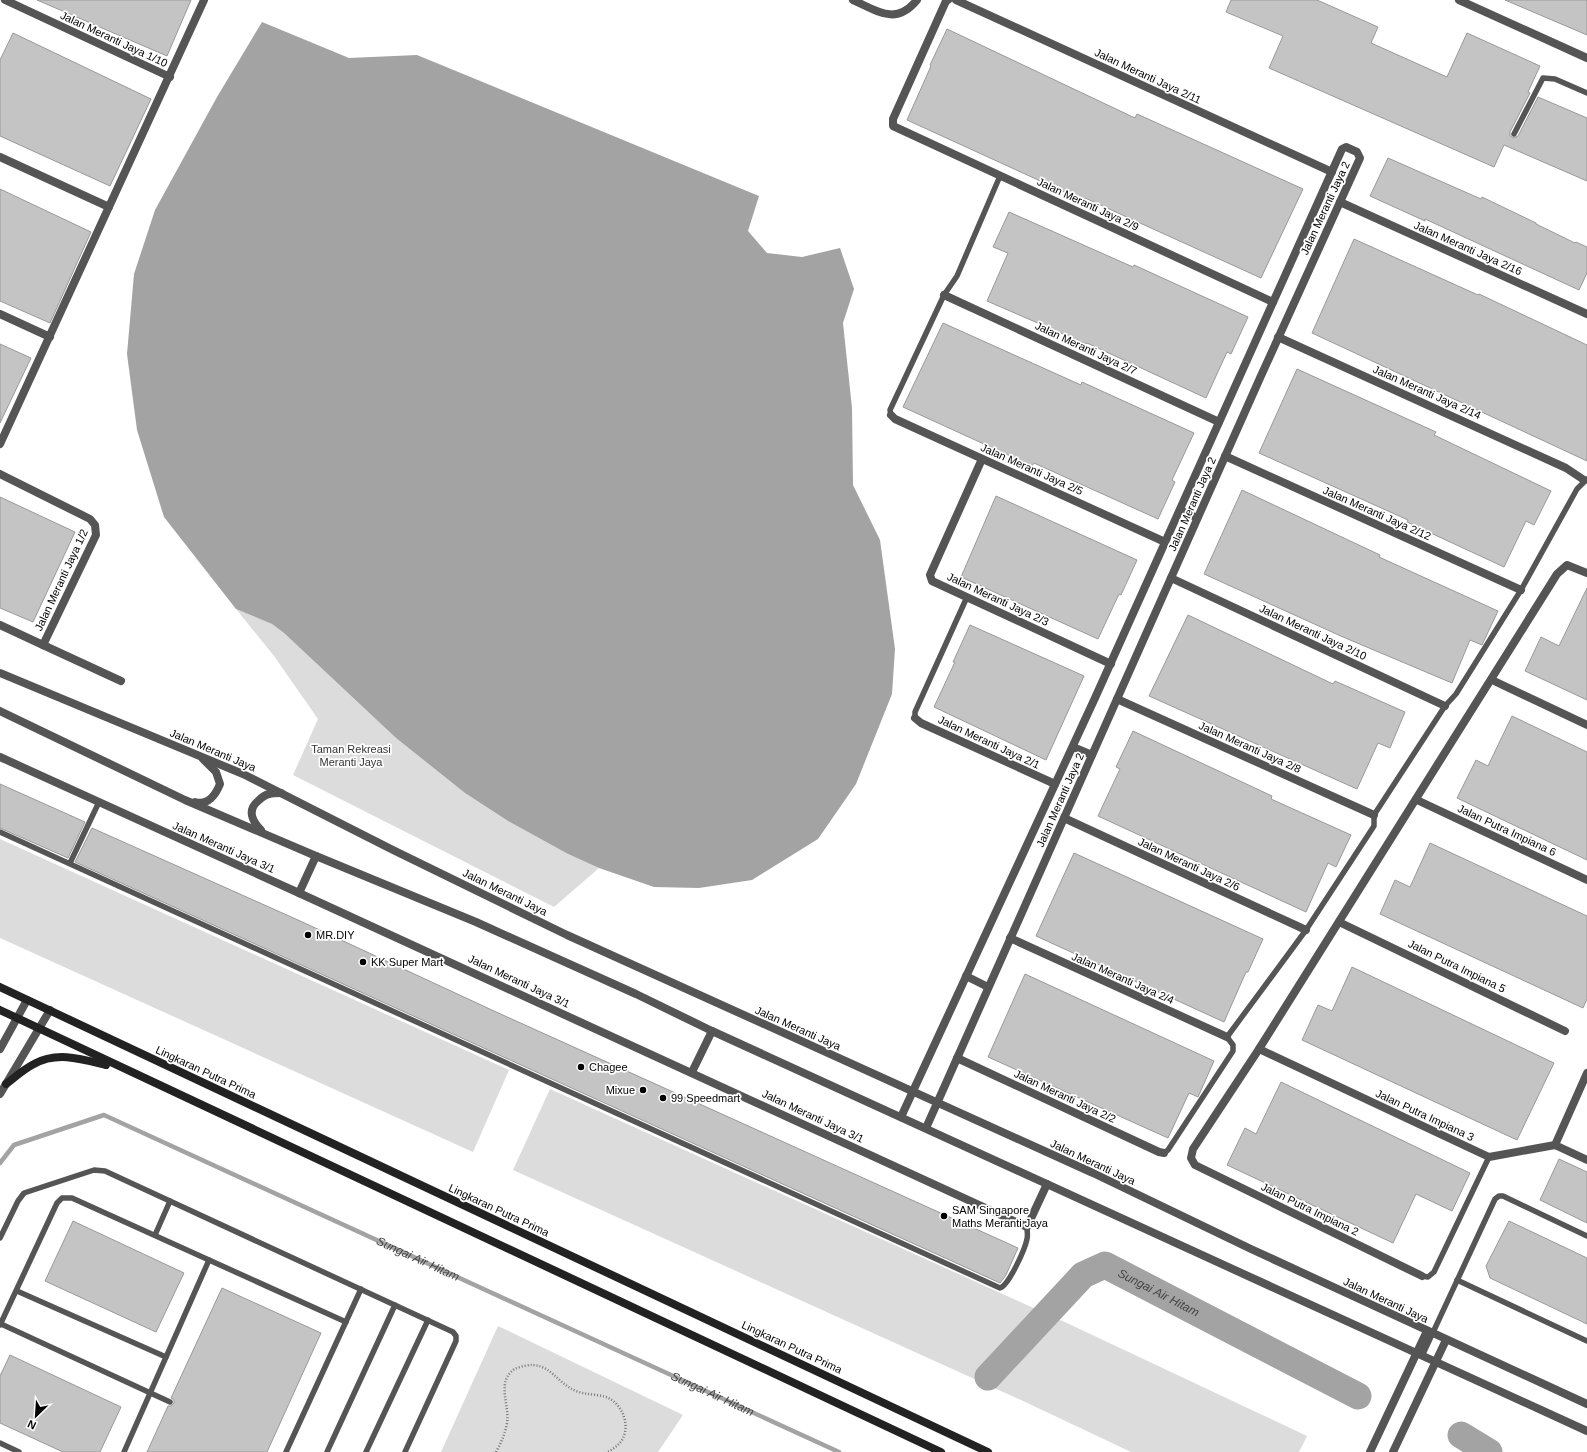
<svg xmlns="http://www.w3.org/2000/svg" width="1587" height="1452" font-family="Helvetica,sans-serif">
<rect width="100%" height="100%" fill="#fff"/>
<!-- green -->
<g fill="#dcdcdc">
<path d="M 236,609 L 272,624 L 284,633 L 396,738 L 465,793 L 508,821 L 568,854 L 599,868 L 554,907 L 293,775 L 318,719 L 274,656 Z"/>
<path d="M 0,839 L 509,1070 L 473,1152 L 0,938 Z"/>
<path d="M 550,1089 L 1069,1324 L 1307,1436 L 1299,1452 L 1131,1452 L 1021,1400 L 513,1170 Z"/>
<path d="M 498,1326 L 683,1415 L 658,1452 L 441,1452 Z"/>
</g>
<!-- water -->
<path fill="#a3a3a3" d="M 262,22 L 349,58 L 417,55 L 759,196 L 748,231 L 767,253 L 802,257 L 840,248 L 854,289 L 843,323 L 852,408 L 853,485 L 880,540 L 895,649 L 892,694 L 856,784 L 818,839 L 752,880 L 699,888 L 654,887 L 599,868 L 568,854 L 508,821 L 465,793 L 396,738 L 284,633 L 272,624 L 236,609 L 164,517 L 137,430 L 127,354 L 134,274 L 155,210 L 217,97 Z"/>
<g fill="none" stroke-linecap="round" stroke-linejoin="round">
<!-- stream -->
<path stroke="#a3a3a3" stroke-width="4.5" id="s1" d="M 0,1163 L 14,1145 L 104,1115 L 839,1452"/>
<!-- river -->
<g stroke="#a3a3a3" stroke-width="27">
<path id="s2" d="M 988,1377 L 1083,1275 L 1105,1265 L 1358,1396"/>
<path d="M 1461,1435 L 1489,1452"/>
</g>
</g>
<!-- building -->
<g fill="#c4c4c4" stroke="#999">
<path d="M 37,0 L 191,0 L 167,56 Z"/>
<path d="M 1231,0 L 1317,0 L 1378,27 L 1371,43 L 1447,77 L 1467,33 L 1540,66 L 1528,92 L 1530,93 L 1510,132 L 1510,136 L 1514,138 L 1518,136 L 1538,97 L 1587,118 L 1587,181 L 1504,145 L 1494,167 L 1269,68 L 1283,36 L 1226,12 Z"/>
<path d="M 1505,0 L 1587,0 L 1587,35 Z"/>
<path d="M 947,29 L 1135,118 L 1137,114 L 1303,189 L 1261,278 L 1085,198 L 1084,201 L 907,120 L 931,66 L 930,65 Z"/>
<path d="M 13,33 L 151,99 L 110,186 L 0,136 L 0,60 Z"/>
<path d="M 1388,158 L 1481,199 L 1482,197 L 1536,223 L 1536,224 L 1575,243 L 1576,242 L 1587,247 L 1587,273 L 1579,290 L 1425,219 L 1425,221 L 1370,196 Z"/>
<path d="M 0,189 L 91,232 L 50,323 L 0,301 Z"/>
<path d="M 1009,212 L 1133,267 L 1134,265 L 1248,317 L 1231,354 L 1227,352 L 1206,398 L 1087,343 L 1086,344 L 987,301 L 1008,253 L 993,247 Z"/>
<path d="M 1354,239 L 1478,295 L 1479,294 L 1587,345 L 1587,461 L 1312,333 Z"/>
<path d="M 943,323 L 1081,385 L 1082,382 L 1194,433 L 1172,480 L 1175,482 L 1158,519 L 1034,463 L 1032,466 L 903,407 Z"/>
<path d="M 0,344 L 31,358 L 0,423 Z"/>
<path d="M 1297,369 L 1436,432 L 1434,435 L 1551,491 L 1534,525 L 1526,521 L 1504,567 L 1407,522 L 1408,520 L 1259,453 Z"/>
<path d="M 1242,490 L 1380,555 L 1379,557 L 1498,611 L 1482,645 L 1470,640 L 1452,683 L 1343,637 L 1204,574 Z"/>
<path d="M 996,496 L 1137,560 L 1121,595 L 1119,594 L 1098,639 L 961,577 Z"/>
<path d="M 0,497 L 75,532 L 33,622 L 0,608 Z"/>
<path d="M 1587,588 L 1587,700 L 1525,671 L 1541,637 L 1559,646 Z"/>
<path d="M 1188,615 L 1333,684 L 1335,681 L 1405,712 L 1390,748 L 1378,743 L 1357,789 L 1149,696 Z"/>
<path d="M 970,625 L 1084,676 L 1046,760 L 934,707 L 955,662 L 953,662 Z"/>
<path d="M 1512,716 L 1587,752 L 1587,860 L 1457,798 L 1476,760 L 1488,766 Z"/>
<path d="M 1133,731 L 1272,796 L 1271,799 L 1351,835 L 1336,867 L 1328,863 L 1306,912 L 1098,816 L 1120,769 L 1116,767 Z"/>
<path d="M 0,784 L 85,822 L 68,858 L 0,828 Z"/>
<path d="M 92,828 L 298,920 L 494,1011 L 1018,1248 L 1006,1275 L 1000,1283 L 75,862 Z"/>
<path d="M 1430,843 L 1587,916 L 1587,999 L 1583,1008 L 1380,914 L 1395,880 L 1410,887 Z"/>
<path d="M 1074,853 L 1263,939 L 1248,972 L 1246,972 L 1224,1022 L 1036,936 Z"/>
<path d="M 1352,967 L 1554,1063 L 1517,1140 L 1302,1040 L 1318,1005 L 1332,1011 Z"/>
<path d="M 1025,974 L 1214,1061 L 1198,1097 L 1189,1093 L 1168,1138 L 988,1057 Z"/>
<path d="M 1281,1082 L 1470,1173 L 1452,1211 L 1416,1194 L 1393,1243 L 1227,1165 L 1245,1128 L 1256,1134 Z"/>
<path d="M 1559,1159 L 1587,1172 L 1587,1223 L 1540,1200 Z"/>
<path d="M 73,1221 L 184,1273 L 156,1332 L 45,1281 Z"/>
<path d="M 1509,1221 L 1587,1258 L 1587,1324 L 1490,1278 L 1486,1266 Z"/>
<path d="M 222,1288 L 321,1333 L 267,1452 L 147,1452 L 168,1406 L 171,1406 L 174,1403 L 174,1400 L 171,1398 Z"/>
<path d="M 10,1355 L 121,1407 L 100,1452 L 63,1452 L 0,1423 L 0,1376 Z"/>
</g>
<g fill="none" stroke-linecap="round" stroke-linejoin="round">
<!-- path -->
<path stroke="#777" stroke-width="2.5" stroke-dasharray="1 2" stroke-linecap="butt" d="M 496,1452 C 501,1443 505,1434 507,1423 C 510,1407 497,1384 512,1371 C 515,1368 520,1367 524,1366 C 551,1360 556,1385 579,1392 C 588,1395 597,1394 606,1397 C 622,1403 631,1425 622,1440 C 619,1445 613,1449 608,1452"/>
<!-- service -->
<g stroke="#555" stroke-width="5.5">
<path d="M 1514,134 L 1543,78 L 1555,79 L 1587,93"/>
<path d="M 891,415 L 890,410 L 944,295 L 957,276 L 1000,176"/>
<path d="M 915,718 L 915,712 L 967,597"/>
<path d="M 0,832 L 1000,1288 C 1009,1285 1025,1249 1027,1239 C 1028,1235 1027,1231 1027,1227"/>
<path d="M 70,863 L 99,802"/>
<path d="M 1164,1153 L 1168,1150 L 1233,1051 L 1233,1045 L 1227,1037 L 1306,930 L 1374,826 L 1374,815 L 1445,706 L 1456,694 L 1521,590 L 1577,489 L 1587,479"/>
<path d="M 155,1235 L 170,1201"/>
<path d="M 0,1238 L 18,1201 L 24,1193 L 94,1170 L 105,1171 L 453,1332 L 456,1336 L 456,1341 L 405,1452"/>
<path d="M 1422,1276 L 1428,1277 L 1434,1272 L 1489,1157"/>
<path d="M 1457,1280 L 1587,1341"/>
<path d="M 17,1291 L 166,1357"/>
<path d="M 1,1324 L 170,1402"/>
<path d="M 0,1325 L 57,1203 L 62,1198 L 72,1198 L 346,1322"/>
<path d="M 1422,1356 L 1495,1199 L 1499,1196 L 1503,1196 L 1587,1236"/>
<path d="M 0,1443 L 19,1452"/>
<path d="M 124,1452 L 209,1260"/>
<path d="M 286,1452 L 361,1289"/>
<path d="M 327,1452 L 395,1305"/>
<path d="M 366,1452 L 428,1320"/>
</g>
<!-- minor -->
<g stroke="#555" stroke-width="8">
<path d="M 5,0 L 170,77"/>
<path d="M 853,0 C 877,11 896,26 917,0"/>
<path d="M 948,0 L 946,1 L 893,119 L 893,126 L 1273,302"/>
<path d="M 956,0 L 1332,172"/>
<path d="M 1459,0 L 1587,58"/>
<path d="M 0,157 L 109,207"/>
<path d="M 1340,202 L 1587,314"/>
<path d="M 944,295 L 1219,422"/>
<path d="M 0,314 L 50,337"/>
<path d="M 1278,337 L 1566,468 L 1584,480"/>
<path d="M 891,415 L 895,419 L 1165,542"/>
<path d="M 0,444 L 204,0"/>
<path d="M 1225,456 L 1521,590"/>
<path d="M 982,459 L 930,575 L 932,581 L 1111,664"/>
<path d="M 0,474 L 90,519 L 95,525 L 96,535 L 43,645 L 0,625"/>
<path d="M 1180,510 L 1197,518"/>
<path d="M 1171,578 L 1445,706"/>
<path d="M 43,645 L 121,681"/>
<path d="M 1492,680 L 1587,725"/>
<path d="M 1117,699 L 1374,815"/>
<path d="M 915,718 L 921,723 L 1055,784"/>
<path d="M 1073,747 L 1092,755"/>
<path d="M 0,757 L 299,893 L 1027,1227 L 1047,1184"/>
<path d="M 1417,800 L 1587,880"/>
<path d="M 1064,818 L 1306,930"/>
<path d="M 299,893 L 316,856"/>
<path d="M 1339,922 L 1565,1031"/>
<path d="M 1010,938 L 1227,1037"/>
<path d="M 966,976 L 988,987"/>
<path d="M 1259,1049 L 1489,1157 L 1555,1145 L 1587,1160"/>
<path d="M 957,1058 L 1159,1152 L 1164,1153"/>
<path d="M 692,1072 L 712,1031"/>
<path d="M 901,1117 L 1095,698 L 1342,149 L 1346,147 L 1357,152 L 1360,158 L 1260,378 L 926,1128"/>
<path d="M 1555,1145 L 1587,1073"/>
<path d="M 1422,1276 L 1195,1165 L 1191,1158 L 1193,1149 L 1259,1049 L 1557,574 L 1567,565 L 1587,573"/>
</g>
<!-- tertiary -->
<g stroke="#555" stroke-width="8">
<path d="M 0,673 L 243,774 L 393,850 L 567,935 L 1093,1173 L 1251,1249 L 1587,1404"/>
<path d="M 0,711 L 185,800 L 316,856 L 476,922 L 636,994 L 712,1031 L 1587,1431"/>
<path d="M 195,802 C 208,806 216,794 220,784 L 216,772 L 203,759"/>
<path d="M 261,830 C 252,821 247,810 258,801 C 261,798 265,795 269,794 C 273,793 277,793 281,793"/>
<path d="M 0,1049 L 27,1000"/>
<path d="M 0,1094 L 50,1010"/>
<path d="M 1370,1452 L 1427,1331"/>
<path d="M 1393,1452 L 1446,1340"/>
</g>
<!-- secondary -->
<g stroke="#222" stroke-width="8">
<path d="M 0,987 L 988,1452"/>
<path d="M 0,1010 L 941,1452"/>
<path d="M 6,1084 C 15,1077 24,1069 34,1064 C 57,1051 82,1059 106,1065"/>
</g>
</g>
<!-- markers -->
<g fill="#000" stroke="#fff" stroke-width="1.5">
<circle cx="308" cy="935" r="4"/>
<circle cx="363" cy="962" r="4"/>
<circle cx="581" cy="1067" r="4"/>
<circle cx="643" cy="1090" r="4"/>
<circle cx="663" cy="1098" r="4"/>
<circle cx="944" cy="1216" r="4"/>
</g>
<g text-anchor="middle" stroke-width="3.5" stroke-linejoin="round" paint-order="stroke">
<!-- street labels -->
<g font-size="11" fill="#000" stroke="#fff">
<text transform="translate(114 39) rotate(25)" y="4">Jalan Meranti Jaya 1/10</text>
<text transform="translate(1148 76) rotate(25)" y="4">Jalan Meranti Jaya 2/11</text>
<text transform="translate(1088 204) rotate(25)" y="4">Jalan Meranti Jaya 2/9</text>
<text transform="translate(1325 208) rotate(-65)" y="4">Jalan Meranti Jaya 2</text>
<text transform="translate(1468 248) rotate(24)" y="4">Jalan Meranti Jaya 2/16</text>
<text transform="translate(1086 348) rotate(25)" y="4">Jalan Meranti Jaya 2/7</text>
<text transform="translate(1427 392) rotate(24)" y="4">Jalan Meranti Jaya 2/14</text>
<text transform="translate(1032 469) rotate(24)" y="4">Jalan Meranti Jaya 2/5</text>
<text transform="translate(1192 504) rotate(-66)" y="4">Jalan Meranti Jaya 2</text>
<text transform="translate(1377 513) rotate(24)" y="4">Jalan Meranti Jaya 2/12</text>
<text transform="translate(61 580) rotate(-65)" y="4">Jalan Meranti Jaya 1/2</text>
<text transform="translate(998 599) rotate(25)" y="4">Jalan Meranti Jaya 2/3</text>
<text transform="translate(1313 632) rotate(25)" y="4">Jalan Meranti Jaya 2/10</text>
<text transform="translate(989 742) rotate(25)" y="4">Jalan Meranti Jaya 2/1</text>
<text transform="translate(1250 747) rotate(24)" y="4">Jalan Meranti Jaya 2/8</text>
<text transform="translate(213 750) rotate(23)" y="4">Jalan Meranti Jaya</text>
<text transform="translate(1060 800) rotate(-66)" y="4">Jalan Meranti Jaya 2</text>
<text transform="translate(1507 830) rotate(25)" y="4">Jalan Putra Impiana 6</text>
<text transform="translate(224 847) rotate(24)" y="4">Jalan Meranti Jaya 3/1</text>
<text transform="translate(1189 864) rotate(25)" y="4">Jalan Meranti Jaya 2/6</text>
<text transform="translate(505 892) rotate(26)" y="4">Jalan Meranti Jaya</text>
<text transform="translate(1457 966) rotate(26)" y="4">Jalan Putra Impiana 5</text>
<text transform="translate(1123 978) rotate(24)" y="4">Jalan Meranti Jaya 2/4</text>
<text transform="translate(519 981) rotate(25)" y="4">Jalan Meranti Jaya 3/1</text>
<text transform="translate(798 1028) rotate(24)" y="4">Jalan Meranti Jaya</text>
<text transform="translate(206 1072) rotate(25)" y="4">Lingkaran Putra Prima</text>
<text transform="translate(1065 1096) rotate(25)" y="4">Jalan Meranti Jaya 2/2</text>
<text transform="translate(1425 1115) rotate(25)" y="4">Jalan Putra Impiana 3</text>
<text transform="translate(813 1116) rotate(25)" y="4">Jalan Meranti Jaya 3/1</text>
<text transform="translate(1093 1162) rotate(25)" y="4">Jalan Meranti Jaya</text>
<text transform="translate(1310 1209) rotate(26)" y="4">Jalan Putra Impiana 2</text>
<text transform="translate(499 1210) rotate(25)" y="4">Lingkaran Putra Prima</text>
<text transform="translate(1386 1300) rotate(25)" y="4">Jalan Meranti Jaya</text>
<text transform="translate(792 1347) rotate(25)" y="4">Lingkaran Putra Prima</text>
</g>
<!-- park labels -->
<g font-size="11" fill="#333" stroke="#fff">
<text x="351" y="753">Taman Rekreasi<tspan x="351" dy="13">Meranti Jaya</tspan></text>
</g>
<!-- poi labels -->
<g font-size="11" fill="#000" stroke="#fff" text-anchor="start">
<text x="316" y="939">MR.DIY</text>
<text x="371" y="966">KK Super Mart</text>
<text x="589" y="1071">Chagee</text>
<text x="635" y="1094" text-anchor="end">Mixue</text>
<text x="671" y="1102">99 Speedmart</text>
<text x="952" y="1214">SAM Singapore<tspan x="952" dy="13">Maths Meranti Jaya</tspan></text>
</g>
<!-- water labels -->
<g font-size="12" font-style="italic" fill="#444" stroke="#fff">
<text dy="4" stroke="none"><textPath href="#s1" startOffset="463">Sungai Air Hitam</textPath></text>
<text dy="4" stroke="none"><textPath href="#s2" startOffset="224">Sungai Air Hitam</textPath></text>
<text dy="4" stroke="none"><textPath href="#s1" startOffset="787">Sungai Air Hitam</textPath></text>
</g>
</g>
<!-- north arrow -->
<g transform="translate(36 1416) rotate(205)" stroke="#ffffff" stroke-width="3" paint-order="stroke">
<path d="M0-3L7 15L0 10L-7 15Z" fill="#000000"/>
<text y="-6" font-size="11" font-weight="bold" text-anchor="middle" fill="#000000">N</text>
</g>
</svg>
